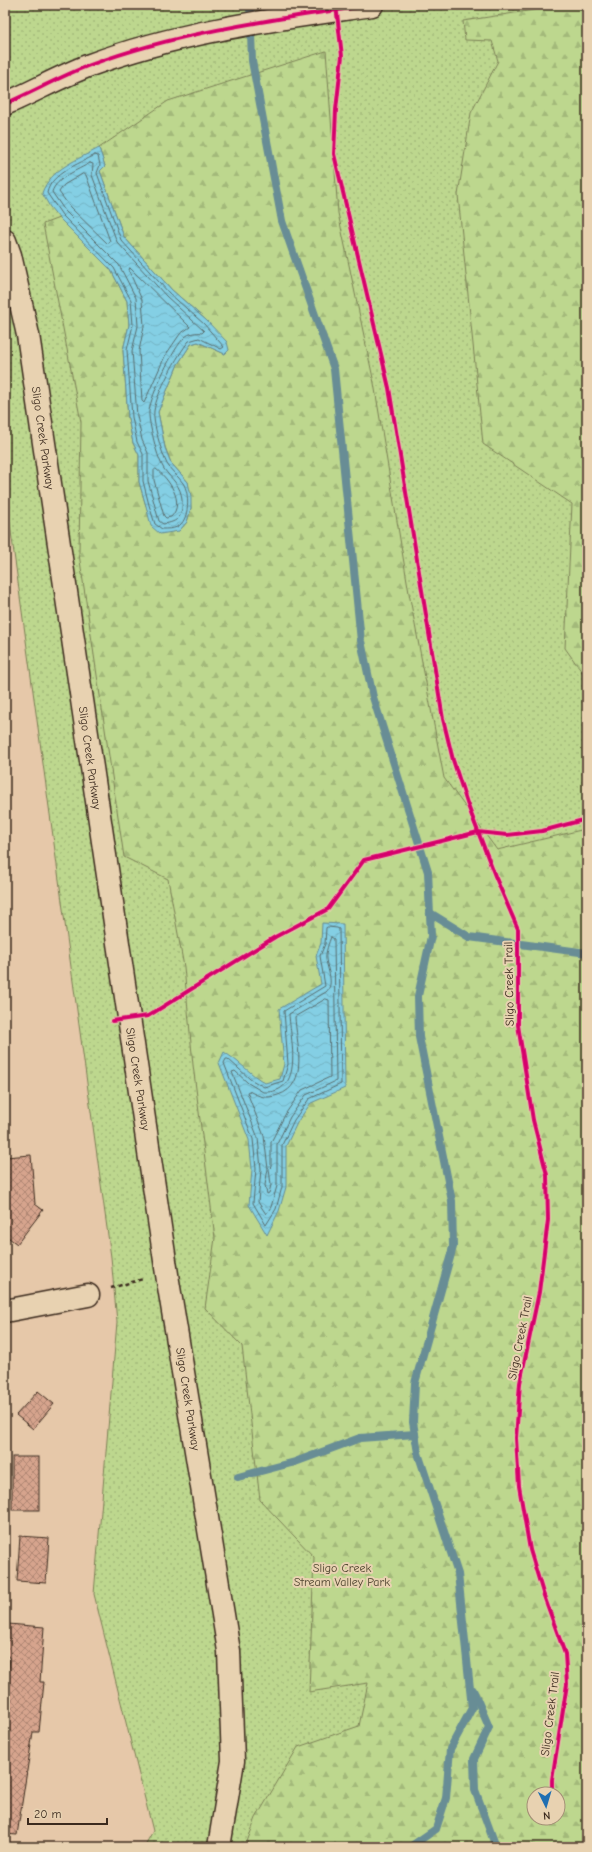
<svg xmlns="http://www.w3.org/2000/svg" width="592" height="1852" font-family="'Comic Neue',sans-serif">
<defs>
<pattern id="green-dots" width="8" height="8" patternUnits="userSpaceOnUse"><rect width="8" height="8" fill="#bdd78e"/><path d="M2 2h.1M6 6h.1" fill="none" stroke="#a3b97a" stroke-width="1.8" stroke-linecap="round"/></pattern>
<pattern id="forest-firs" width="22" height="20" patternUnits="userSpaceOnUse"><rect width="22" height="20" fill="#bdd78e"/><path d="M5 1l3.5 6h-7zM16 11l3.5 6h-7z" fill="#a3b97a"/></pattern>
<pattern id="water-waves" width="16" height="10" patternUnits="userSpaceOnUse"><rect width="16" height="10" fill="#84cfe4"/><path d="M0 5q4-4 8 0t8 0" fill="none" stroke="#73b2c3"/></pattern>
<pattern id="building-cross-hatch" width="8" height="8" patternUnits="userSpaceOnUse"><rect width="8" height="8" fill="#d6a48d"/><path d="M0 0l8 8M0 8l8-8" fill="none" stroke="#af8673"/></pattern>
</defs>
<rect width="100%" height="100%" fill="#e6c8a9"/>
<filter id="ink" filterUnits="userSpaceOnUse"><feTurbulence type="fractalNoise" baseFrequency=".025" numOctaves="2"/><feDisplacementMap in="SourceGraphic" scale="8" xChannelSelector="R" yChannelSelector="G"/><feConvolveMatrix kernelMatrix="1 2 1 2 8 2 1 2 1" color-interpolation-filters="sRGB"/></filter>
<g filter="url(#ink)">
<!-- green -->
<path fill="url(#green-dots)" stroke="#7c8056" fill-rule="evenodd" d="M 5,5 L 534,5 L 587,253 L 587,1847 L 144,1847 L 153,1831 L 94,1594 L 117,1322 L 111,1257 L 5,488 ZM 534,1794 L 558,1794 L 558,1818 L 534,1818 Z"/>
<!-- forest -->
<g fill="url(#forest-firs)" stroke="#7c8056" fill-rule="evenodd">
<path d="M 566,5 L 587,5 L 587,679 L 565,648 L 572,504 L 483,444 L 458,195 L 471,113 L 498,61 L 492,41 L 465,40 L 463,21 Z"/>
<path d="M 326,51 L 338,213 L 374,383 L 409,593 L 444,778 L 497,850 L 581,830 L 587,830 L 587,1847 L 245,1847 L 256,1818 L 298,1747 L 359,1726 L 368,1683 L 309,1692 L 314,1557 L 260,1500 L 242,1346 L 205,1308 L 215,1238 L 193,1065 L 184,967 L 168,879 L 124,857 L 79,554 L 81,422 L 43,224 L 59,218 L 111,270 L 127,301 L 129,325 L 123,350 L 128,418 L 133,443 L 139,455 L 139,482 L 146,506 L 179,531 L 187,522 L 191,508 L 188,482 L 171,463 L 165,447 L 158,412 L 178,364 L 191,344 L 198,342 L 225,354 L 229,350 L 207,321 L 172,290 L 124,237 L 100,171 L 105,166 L 99,148 L 168,101 ZM 534,1794 L 558,1794 L 558,1818 L 534,1818 Z"/>
</g>
<!-- water -->
<g fill="url(#water-waves)" stroke="#678d95">
<path d="M 99,148 L 105,166 L 100,171 L 124,237 L 172,290 L 207,321 L 227,342 L 229,350 L 225,354 L 198,342 L 191,344 L 178,364 L 158,412 L 165,448 L 171,463 L 188,482 L 191,496 L 191,508 L 187,522 L 179,531 L 160,534 L 151,526 L 146,506 L 139,482 L 139,455 L 133,443 L 128,418 L 123,350 L 129,325 L 127,301 L 111,270 L 59,218 L 50,207 L 42,193 C 50,169 79,159 99,148 Z"/>
<path d="M 322,923 L 343,924 L 345,1088 L 311,1103 L 298,1121 L 286,1146 L 286,1187 L 279,1211 L 267,1235 L 249,1205 L 252,1169 L 249,1140 L 219,1063 L 224,1052 C 239,1061 250,1074 265,1083 L 280,1079 L 284,1064 L 279,1009 L 321,984 L 316,956 L 321,943 Z"/>
</g>
<g fill="none" stroke-linecap="round" stroke-linejoin="round">
<!-- shore -->
<g stroke="#586c6d" stroke-width="1">
<path d="M 95,155 L 98,156 L 100,165 L 97,173 L 121,240 L 169,293 L 204,324 L 224,347 L 221,349 L 199,338 L 189,341 C 178,354 156,394 154,411 C 152,421 162,454 167,464 C 171,471 178,476 183,483 C 190,493 190,521 177,527 C 173,529 166,529 162,529 L 155,524 L 149,505 L 143,481 L 143,454 L 137,442 L 132,417 L 127,350 L 133,325 L 131,300 L 114,268 L 62,215 L 47,193 C 51,173 79,164 95,155 Z"/>
<path d="M 90,163 L 93,164 L 92,175 L 117,242 L 166,296 L 204,331 L 202,333 C 197,332 189,333 185,337 C 173,348 151,395 149,411 C 148,419 154,441 156,449 C 158,456 161,464 164,469 C 172,480 181,485 182,500 C 183,516 179,522 163,524 L 159,521 L 148,481 L 148,453 L 142,440 L 137,416 L 132,351 L 138,326 L 136,298 L 119,265 L 65,211 L 52,192 C 56,178 78,170 90,163 Z"/>
<path d="M 83,174 L 86,175 L 110,241 L 108,244 L 70,207 L 59,192 L 64,185 Z"/>
<path d="M 130,268 L 190,327 L 180,334 L 165,356 L 144,403 L 142,401 L 139,351 L 144,326 L 142,300 L 129,271 Z"/>
<path d="M 156,469 C 168,478 186,502 171,517 L 166,518 L 164,516 L 154,480 L 154,471 Z"/>
<path d="M 328,927 L 337,928 L 339,929 L 341,1084 L 309,1099 L 294,1120 L 282,1145 L 282,1187 L 276,1209 L 266,1225 L 253,1203 L 256,1169 L 253,1139 L 224,1063 L 226,1059 L 228,1059 L 250,1079 L 264,1087 L 283,1081 L 288,1064 L 284,1011 L 325,986 L 320,956 L 325,944 L 326,928 Z"/>
<path d="M 331,937 L 334,939 L 336,1081 L 306,1095 L 290,1117 L 277,1144 L 277,1186 L 271,1207 L 266,1214 L 258,1202 L 261,1169 L 258,1138 L 232,1072 L 235,1071 L 248,1083 L 263,1092 C 306,1094 290,1039 289,1014 L 326,992 C 335,984 327,969 326,959 C 325,953 329,942 331,937 Z"/>
<path d="M 326,999 L 329,1000 L 330,1077 L 302,1090 L 286,1113 L 271,1142 L 271,1167 L 269,1169 L 271,1185 L 269,1193 L 267,1194 L 265,1185 L 268,1169 L 264,1136 L 247,1092 L 249,1091 C 260,1097 266,1099 278,1095 C 310,1085 296,1042 295,1017 Z"/>
</g>
<!-- stream -->
<g stroke="#678d95" stroke-width="8">
<path d="M 250,5 L 252,61 L 282,221 L 334,369 L 361,641 L 373,697 L 428,872 L 431,936 L 418,996 L 419,1037 L 452,1201 L 453,1247 L 415,1383 L 413,1422 L 418,1453 L 458,1574 L 472,1708 L 450,1749 L 446,1798 L 436,1829 L 410,1847"/>
<path d="M 430,913 L 469,937 L 587,953"/>
<path d="M 238,1477 L 295,1462 L 360,1438 L 415,1434"/>
<path d="M 473,1690 L 489,1727 L 474,1759 L 475,1790 L 496,1847"/>
</g>
</g>
<!-- building -->
<g fill="url(#building-cross-hatch)" stroke="#3b2a1e">
<path d="M 31,1155 L 35,1204 L 43,1210 L 17,1244 L 5,1235 L 5,1157 Z"/>
<path d="M 38,1391 L 54,1404 L 33,1429 L 16,1415 Z"/>
<rect x="12" y="1457" width="27" height="53"/>
<path d="M 20,1536 L 49,1538 L 46,1583 L 17,1581 Z"/>
<path d="M 8,1624 L 44,1627 L 40,1682 L 44,1682 L 39,1732 L 33,1732 L 17,1835 L 5,1834 L 5,1710 L 10,1657 L 6,1657 Z"/>
</g>
<g fill="none" stroke-linecap="round" stroke-linejoin="round">
<defs>
<g id="minor">
<path d="M 5,104 C 33,92 61,76 90,65 C 181,31 277,19 372,5"/>
<path d="M 5,241 L 10,255 L 28,335 L 168,1281 L 229,1651 L 233,1761 L 219,1847"/>
<path d="M 5,1311 L 88,1295"/>
</g>
</defs>
<!-- minor casing -->
<use href="#minor" stroke="#3b2a1e" stroke-width="25"/>
<!-- path -->
<g stroke="#3b2a1e" stroke-width="2.5" stroke-dasharray="4 3" stroke-linecap="butt">
<path d="M 111,1288 L 143,1279"/>
<path d="M 583,1847 L 587,1842"/>
</g>
<!-- minor -->
<use href="#minor" stroke="#e8d2b1" stroke-width="22"/>
<defs>
<g id="cycleway">
<path d="M 336,5 L 342,56 L 336,110 L 334,154 L 389,388 L 443,719 L 453,760 L 467,803 L 495,876 L 518,929 L 518,1025 L 533,1120 L 547,1175 L 548,1220 L 539,1292 L 520,1383 L 516,1438 L 519,1486 L 530,1550 L 543,1593 L 565,1654 L 567,1684 L 552,1780 L 552,1794"/>
<path d="M 5,104 C 33,92 61,76 90,65 C 181,31 277,19 372,5"/>
<path d="M 112,1021 L 148,1016 L 275,937 L 328,909 L 364,860 L 478,832 L 507,835 L 542,831 L 587,819"/>
</g>
</defs>
<!-- cycleway casing -->
<use href="#cycleway" stroke="#e8d2b1" stroke-width="6"/>
<!-- cycleway -->
<use href="#cycleway" stroke="#d6006c" stroke-width="4"/>
</g>
</g>
<g text-anchor="middle" stroke-width="4" stroke-linejoin="round" paint-order="stroke">
<!-- street labels -->
<g font-size="12" fill="#3b2a1e" stroke="#e8d2b1">
<text transform="translate(43 438) rotate(82)" y="4">Sligo Creek Parkway</text>
<text transform="translate(90 758) rotate(82)" y="4">Sligo Creek Parkway</text>
<text transform="translate(509 984) rotate(-91)" y="4">Sligo Creek Trail</text>
<text transform="translate(138 1079) rotate(81)" y="4">Sligo Creek Parkway</text>
<text transform="translate(520 1338) rotate(-79)" y="4">Sligo Creek Trail</text>
<text transform="translate(188 1399) rotate(81)" y="4">Sligo Creek Parkway</text>
<text transform="translate(550 1714) rotate(-83)" y="4">Sligo Creek Trail</text>
</g>
<!-- park labels -->
<g font-size="12" fill="#4e442f" stroke="#e8d2b1">
<text x="342" y="1572">Sligo Creek<tspan x="342" dy="14">Stream Valley Park</tspan></text>
</g>
</g>
<!-- margin -->
<rect width="592" height="1852" fill="none" stroke="#e8d2b1" stroke-width="20"/>
<rect x="10" y="10" width="572" height="1832" fill="none" stroke="#3b2a1e" stroke-width="1.5" filter="url(#ink)"/>
<!-- north arrow -->
<g transform="translate(546 1806) rotate(175)"><circle r="19" fill="#e8d2b1" stroke="#a38f76"/>
<path d="M0-3L7 15L0 10L-7 15Z" fill="#1f6fb2"/>
<text y="-6" font-size="11" font-weight="bold" text-anchor="middle" fill="#3b2a1e">N</text>
</g>
<!-- scale -->
<path d="M28 1818v6h79v-6" fill="none" stroke="#3b2a1e" stroke-width="2"/>
<text x="34" y="1818" font-size="12" fill="#3b2a1e" stroke="#e8d2b1" stroke-width="3" paint-order="stroke">20 m</text>
</svg>
